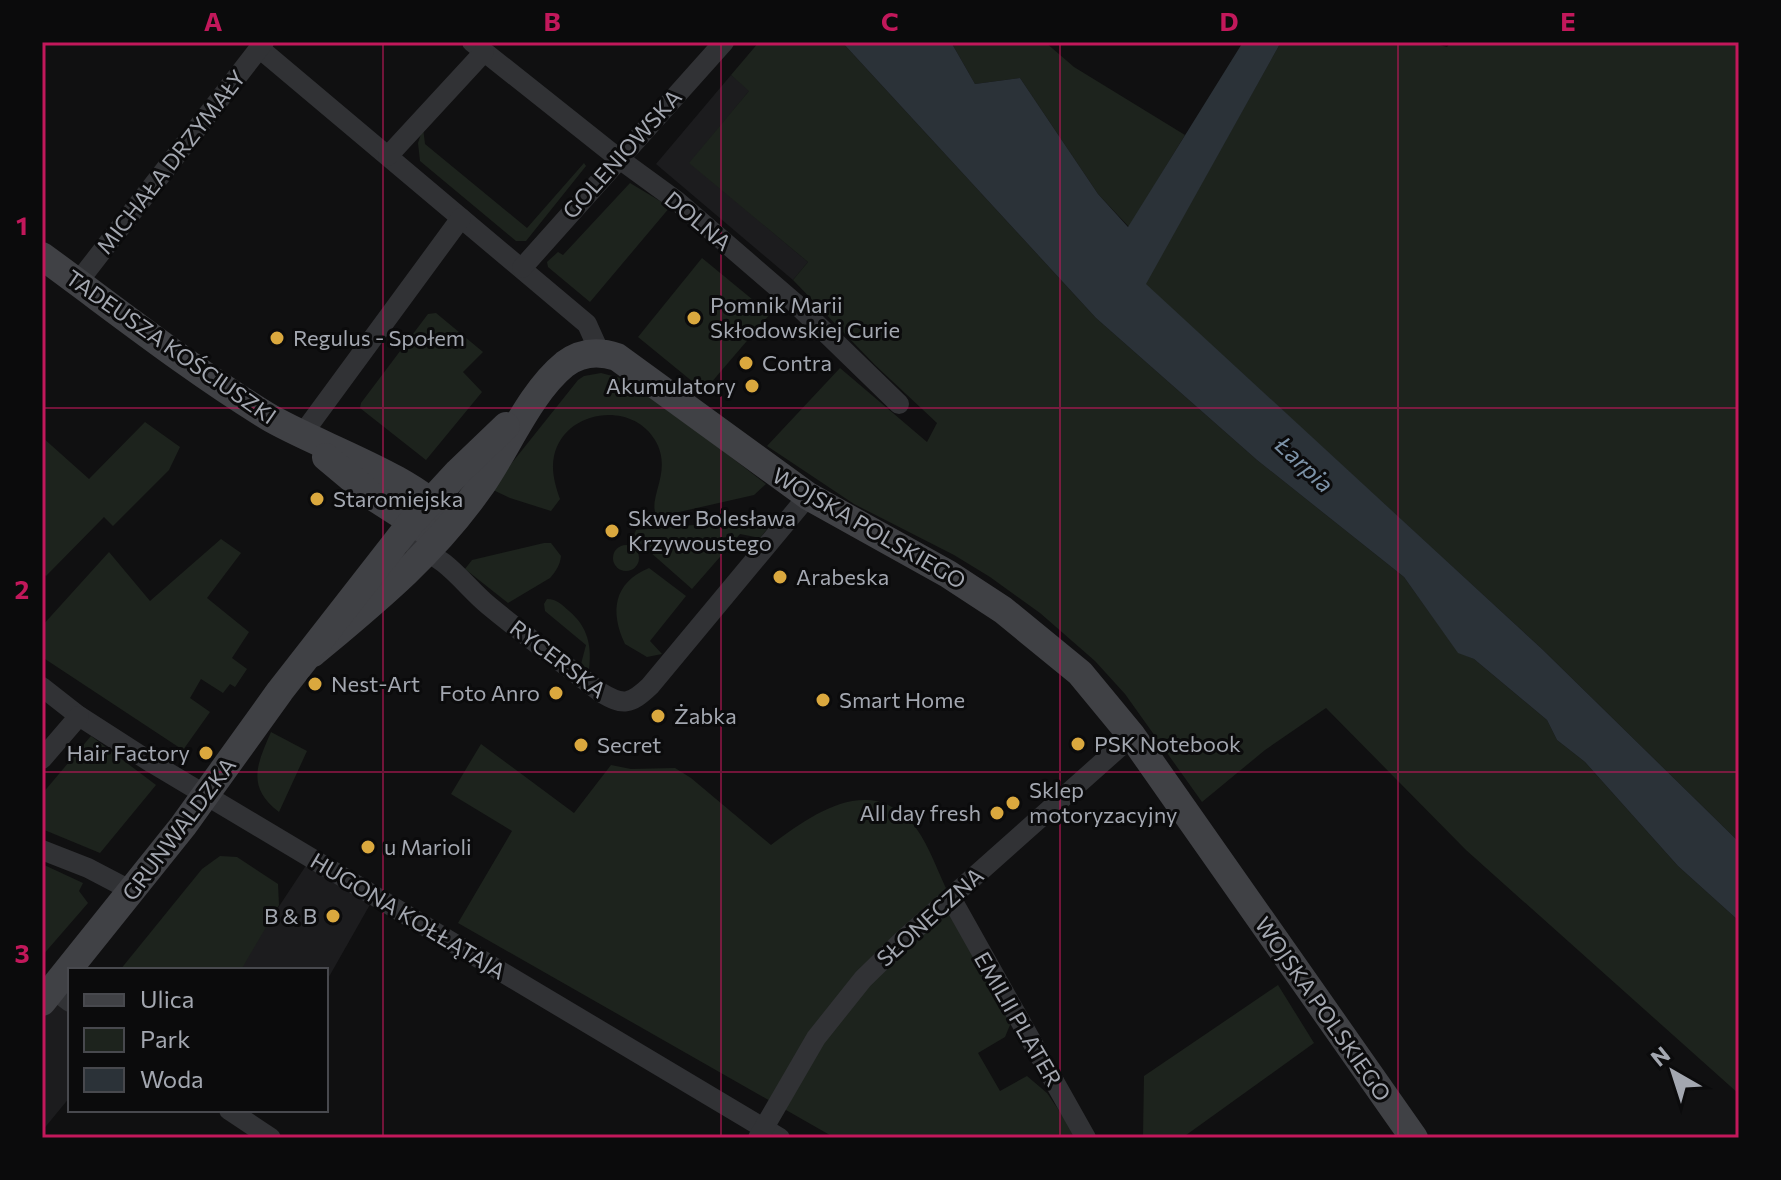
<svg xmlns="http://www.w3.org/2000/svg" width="1781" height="1180" font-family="Commissioner,sans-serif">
<rect width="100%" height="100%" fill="#101011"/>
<!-- built -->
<g fill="#1c1c1e">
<path d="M 731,75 L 750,90 L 690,163 L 808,262 L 793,280 L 656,164 Z"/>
<path d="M 307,864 L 372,901 L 326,982 L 326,970 L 237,970 Z"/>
<path d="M 55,998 L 70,1009 L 70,1097 L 42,1131 L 42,1014 Z"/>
</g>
<!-- green -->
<g fill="#1d231d">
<path d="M 759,42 L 842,42 L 1096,318 L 1257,460 L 1404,577 L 1458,652 L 1474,659 L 1547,720 L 1557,740 L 1585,762 L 1678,866 L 1739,921 L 1739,1094 L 1466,850 L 1326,708 L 1265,750 L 1202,802 L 1125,694 L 1095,661 L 1040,613 L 990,577 L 954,555 L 854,504 L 767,446 L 840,368 L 927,442 L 937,423 L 875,365 L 793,280 L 808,262 L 689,163 L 749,91 L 731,75 Z"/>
<path d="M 951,42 L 1045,42 L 1074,67 L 1185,135 L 1129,227 L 1098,194 L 1020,78 L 975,84 Z"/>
<path d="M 1281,42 L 1429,42 L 1447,47 L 1451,42 L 1739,42 L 1739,842 L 1542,649 L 1145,284 Z"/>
<path d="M 423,128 L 425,144 L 527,228 L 584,163 L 586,166 L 526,241 L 516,241 L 420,161 L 418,143 Z"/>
<path d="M 630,183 L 670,207 L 590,302 L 548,267 L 547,262 L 558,252 L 563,255 Z"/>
<path d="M 702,258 L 770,314 L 704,391 L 638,337 Z"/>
<path d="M 436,313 L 483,352 L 463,372 L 482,392 L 426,460 L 360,408 L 361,403 L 428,314 Z"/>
<path d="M 601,373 L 632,381 L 766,484 L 754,495 L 657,517 C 646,498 674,472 655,440 C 631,400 564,410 554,456 C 551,471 555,485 560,499 L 551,511 L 510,498 L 491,489 L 578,380 L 584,376 Z"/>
<path d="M 145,422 L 180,447 L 169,470 L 113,526 L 104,517 L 46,576 L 42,572 L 42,437 L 89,479 Z"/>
<path d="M 763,519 L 771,524 L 760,538 L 740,534 L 692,589 L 633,537 L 636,530 Z"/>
<path d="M 221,539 L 241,553 L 207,598 L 249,632 L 232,658 L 247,669 L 235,687 L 230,684 L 223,693 L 201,679 L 190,698 L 210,712 L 183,750 L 42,657 L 42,626 L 109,552 L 150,601 Z"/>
<path d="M 544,543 L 551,543 L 561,556 C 560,565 556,571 550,578 L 508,603 L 465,569 L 472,560 Z"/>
<circle cx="626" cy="558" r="13"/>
<path d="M 649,568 L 686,596 L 650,641 L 662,654 L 647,657 L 625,644 C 610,612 613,583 649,568 Z"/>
<path d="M 547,599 C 557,599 562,605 569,611 C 588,627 592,646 589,670 L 581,664 L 586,645 L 545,611 L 544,604 Z"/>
<path d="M 271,732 L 307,751 L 279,812 C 246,787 257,764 271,732 Z"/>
<path d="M 91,736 L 156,785 L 100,853 L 42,829 L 42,794 Z"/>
<path d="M 481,744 L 574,813 L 611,765 L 631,769 L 675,768 L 691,778 L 771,845 C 815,812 872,772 916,828 C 930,847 938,873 949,894 C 969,935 993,973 1015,1013 L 1005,1037 L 978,1053 L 1000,1091 L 1027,1076 L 1047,1093 L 1078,1138 L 835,1138 L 458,923 L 512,831 L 451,794 Z"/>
<path d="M 220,856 L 237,857 L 278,884 L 279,905 L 241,970 L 120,970 L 202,869 Z"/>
<path d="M 42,864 L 83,883 L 79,891 L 88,903 L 42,956 Z"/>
<path d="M 1278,985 L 1314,1043 L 1182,1138 L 1143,1138 L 1144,1076 Z"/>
</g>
<!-- water -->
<path fill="#2b3238" d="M 842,42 L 951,42 L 975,84 L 1020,78 L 1098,194 L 1128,227 L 1243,42 L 1281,42 L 1146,284 L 1542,649 L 1739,842 L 1739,921 L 1678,866 L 1585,762 L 1557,740 L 1547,720 L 1474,659 L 1458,653 L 1404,577 L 1257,460 L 1096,318 Z"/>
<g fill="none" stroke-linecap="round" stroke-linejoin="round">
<!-- street -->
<g stroke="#313235" stroke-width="20">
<path d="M 259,42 L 259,48 L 587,324 L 600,353"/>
<path d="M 472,42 L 618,158 L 677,201 L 794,302 L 899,404"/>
<path d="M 388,156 L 484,52"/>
<path d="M 522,268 L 724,42"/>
<path d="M 78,282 L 264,42"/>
<path d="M 301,436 L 461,218"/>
<path d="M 416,549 C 445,555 466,587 488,605 C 524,635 563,663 600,692 C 623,706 630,705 650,686 L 808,496"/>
<path d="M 42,687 L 79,716 L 152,763 L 780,1138"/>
<path d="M 42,759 L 79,716"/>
<path d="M 42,850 L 88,868 L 132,891"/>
<path d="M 951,898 L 1086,1138"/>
<path d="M 53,989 L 70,1002"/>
<path d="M 229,1110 L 271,1138"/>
<path d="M 758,1138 L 816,1038 L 863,979 L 903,940 L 1132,736"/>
</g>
<!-- secondary -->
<g stroke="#404145" stroke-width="28">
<path d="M 42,256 C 116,310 189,368 267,416 C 311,443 416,478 443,515"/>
<path d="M 326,457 L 375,498 L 428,532"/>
<path d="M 313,653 C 374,602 431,556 478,490 C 506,452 528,394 565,364 C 581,352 599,351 617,357 L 808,496 L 948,574 L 1003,610 L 1080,673 L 1132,736 L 1414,1138"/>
<path d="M 42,1002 L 183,826 L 280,691 L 411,523 L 458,472 L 506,426"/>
</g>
</g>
<!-- grid -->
<path fill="none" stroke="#c2185b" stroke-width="2" stroke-opacity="0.55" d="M 383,42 L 383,1138M 721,42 L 721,1138M 1060,42 L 1060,1138M 1398,42 L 1398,1138M 42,408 L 1739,408M 42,772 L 1739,772"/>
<!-- markers -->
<g fill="#daa83e" stroke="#0b0b0c" stroke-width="3">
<circle cx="694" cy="318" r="8"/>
<circle cx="277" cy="338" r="8"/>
<circle cx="746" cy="363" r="8"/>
<circle cx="752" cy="386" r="8"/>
<circle cx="317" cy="499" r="8"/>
<circle cx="612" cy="531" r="8"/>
<circle cx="780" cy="577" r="8"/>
<circle cx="315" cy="684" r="8"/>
<circle cx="556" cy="693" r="8"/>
<circle cx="823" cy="700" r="8"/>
<circle cx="658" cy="716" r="8"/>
<circle cx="1078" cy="744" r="8"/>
<circle cx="581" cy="745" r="8"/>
<circle cx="206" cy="753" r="8"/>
<circle cx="1013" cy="803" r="8"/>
<circle cx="997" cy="813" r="8"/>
<circle cx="368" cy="847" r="8"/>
<circle cx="333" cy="916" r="8"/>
</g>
<g text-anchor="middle" stroke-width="6" stroke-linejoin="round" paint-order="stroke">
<!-- street labels -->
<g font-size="22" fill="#a3a7b0" stroke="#0b0b0c">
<text transform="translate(622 154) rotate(-48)" y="8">GOLENIOWSKA</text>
<text transform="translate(171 162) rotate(-52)" y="8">MICHAŁA DRZYMAŁY</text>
<text transform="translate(698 221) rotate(40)" y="8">DOLNA</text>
<text transform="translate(171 347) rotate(35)" y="8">TADEUSZA KOŚCIUSZKI</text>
<text transform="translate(869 528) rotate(30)" y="8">WOJSKA POLSKIEGO</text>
<text transform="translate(558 659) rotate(37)" y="8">RYCERSKA</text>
<text transform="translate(179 829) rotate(-53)" y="8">GRUNWALDZKA</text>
<text transform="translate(408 916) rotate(31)" y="8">HUGONA KOŁŁĄTAJA</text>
<text transform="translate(930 917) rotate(-42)" y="8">SŁONECZNA</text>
<text transform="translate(1323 1009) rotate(55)" y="8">WOJSKA POLSKIEGO</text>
<text transform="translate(1018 1019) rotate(60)" y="8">EMILII PLATER</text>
</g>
<!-- poi labels -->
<g font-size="22" fill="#a3a7b0" stroke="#0b0b0c" text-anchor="start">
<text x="710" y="313">Pomnik Marii<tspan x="710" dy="25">Skłodowskiej Curie</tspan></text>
<text x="293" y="346">Regulus - Społem</text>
<text x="762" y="371">Contra</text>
<text x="736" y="394" text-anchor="end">Akumulatory</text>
<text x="333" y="507">Staromiejska</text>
<text x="628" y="526">Skwer Bolesława<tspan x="628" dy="25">Krzywoustego</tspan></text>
<text x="796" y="585">Arabeska</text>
<text x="331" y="692">Nest-Art</text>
<text x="540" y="701" text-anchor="end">Foto Anro</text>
<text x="839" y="708">Smart Home</text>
<text x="674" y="724">Żabka</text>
<text x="1094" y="752">PSK Notebook</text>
<text x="597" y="753">Secret</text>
<text x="190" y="761" text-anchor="end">Hair Factory</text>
<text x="1029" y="798">Sklep<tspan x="1029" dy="25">motoryzacyjny</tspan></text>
<text x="981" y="821" text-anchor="end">All day fresh</text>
<text x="384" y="855">u Marioli</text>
<text x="317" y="924" text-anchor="end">B &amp; B</text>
</g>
<!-- water labels -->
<g font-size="24" font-style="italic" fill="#7d93a8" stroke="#0b0b0c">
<text transform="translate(1304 465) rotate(43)" y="8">Łarpia</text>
</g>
</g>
<!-- border -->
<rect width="1781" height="1180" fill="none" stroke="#0b0b0c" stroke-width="88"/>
<!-- legend -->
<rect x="68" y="968" width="260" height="144" fill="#0b0b0c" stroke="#48494e" stroke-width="2"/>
<rect x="84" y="994" width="40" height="12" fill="#404145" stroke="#48494e" stroke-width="2"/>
<text x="140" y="1008" font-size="24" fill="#a3a7b0">Ulica</text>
<rect x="84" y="1028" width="40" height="24" fill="#1d231d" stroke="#48494e" stroke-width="2"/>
<text x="140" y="1048" font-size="24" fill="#a3a7b0">Park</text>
<rect x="84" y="1068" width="40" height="24" fill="#2b3238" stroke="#48494e" stroke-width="2"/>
<text x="140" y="1088" font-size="24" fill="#a3a7b0">Woda</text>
<!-- north arrow -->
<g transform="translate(1673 1072) rotate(321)" stroke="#0b0b0c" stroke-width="6" paint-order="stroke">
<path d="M0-6L14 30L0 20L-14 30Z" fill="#a3a7b0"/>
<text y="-12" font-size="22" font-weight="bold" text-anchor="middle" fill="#a3a7b0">N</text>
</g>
<rect x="44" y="44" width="1693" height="1092" fill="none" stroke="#c2185b" stroke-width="3"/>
<g font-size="26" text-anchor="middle" font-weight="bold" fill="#c2185b">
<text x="213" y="31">A</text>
<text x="552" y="31">B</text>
<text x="890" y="31">C</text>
<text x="1229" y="31">D</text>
<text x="1568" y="31">E</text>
<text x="22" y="235">1</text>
<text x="22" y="599">2</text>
<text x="22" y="963">3</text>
</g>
</svg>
